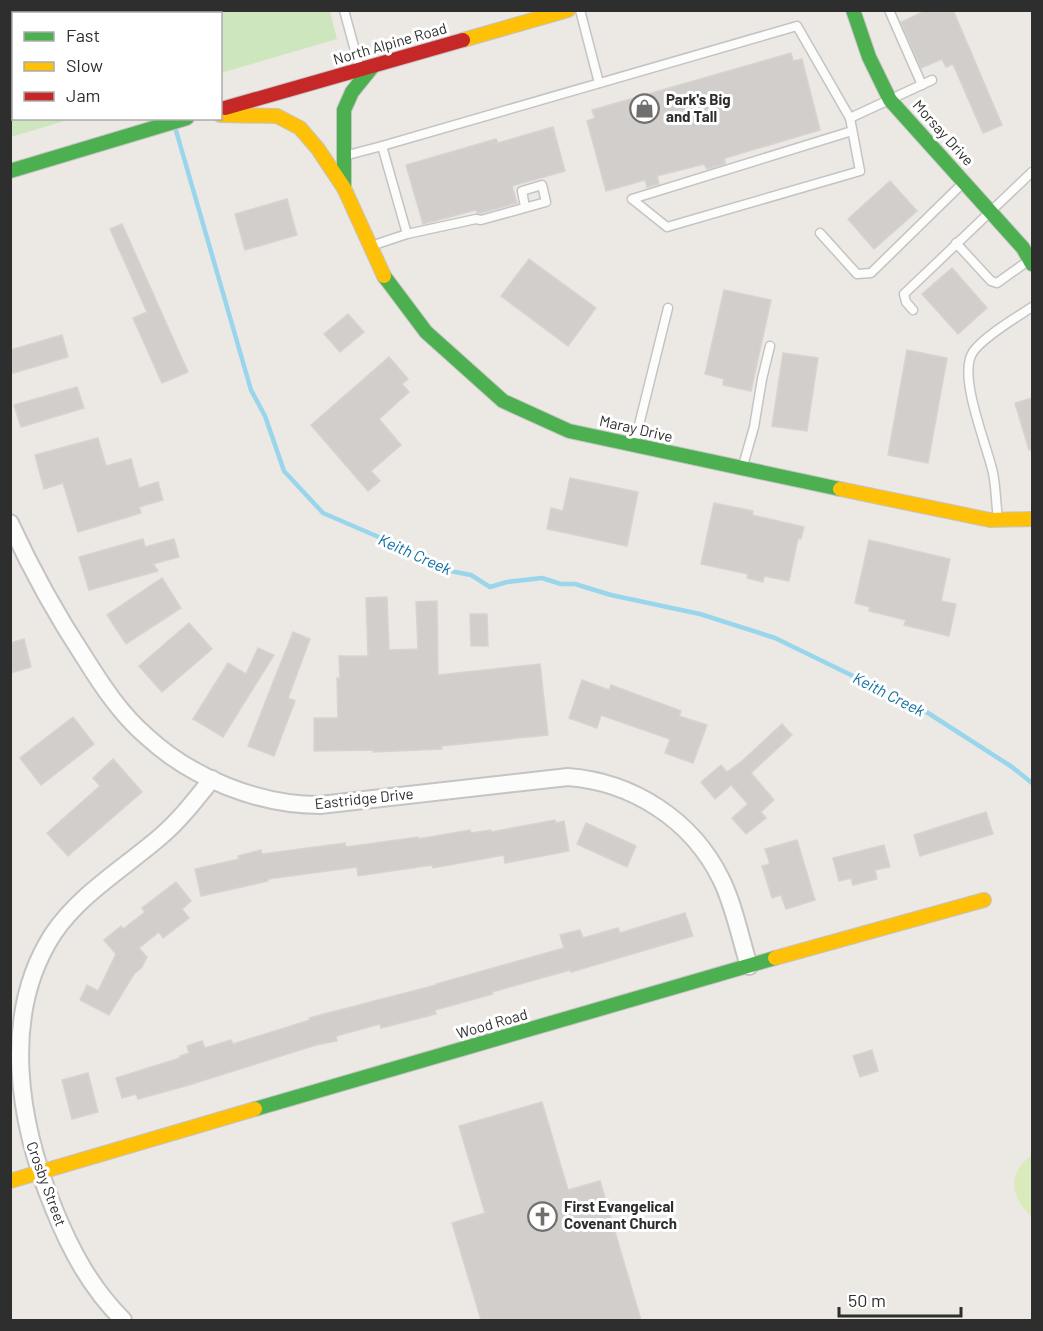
<svg xmlns="http://www.w3.org/2000/svg" width="1043" height="1331" font-family="Barlow,sans-serif">
<rect width="100%" height="100%" fill="#ece8e4"/>
<!-- green -->
<path fill="#cee6be" d="M 11,10 L 330,11 L 337,39 L 221,73 L 220,14 L 14,14 L 14,118 L 71,119 L 11,137 Z"/>
<!-- pitch -->
<path fill="#d9eabb" d="M 1032,1155 L 1032,1217 C 1010,1197 1007,1173 1032,1155 Z"/>
<g fill="none" stroke-linecap="round" stroke-linejoin="round">
<!-- stream -->
<g stroke="#99d6ec" stroke-width="4.5">
<path d="M 136,10 L 138,14"/>
<path d="M 175,127 L 251,390 L 265,416 L 284,471 L 323,513 L 418,554 L 445,570 L 471,575 L 490,587 L 507,582 L 542,578 L 561,584 L 575,584 L 611,595 L 700,614 L 775,638 L 925,711 L 1012,767 L 1032,783"/>
</g>
</g>
<!-- building -->
<g fill="#d1cecb" stroke="#d7d4d0" stroke-width="1.5">
<path d="M 927,10 L 953,10 L 1002,125 L 983,133 L 953,64 L 946,67 L 942,59 L 921,68 L 901,22 Z"/>
<path d="M 791,53 L 793,61 L 802,59 L 820,130 L 725,158 L 725,164 L 707,169 L 704,164 L 657,176 L 659,184 L 647,187 L 645,180 L 606,191 L 587,121 L 595,118 L 592,110 Z"/>
<path d="M 553,127 L 565,171 L 512,186 L 517,203 L 481,213 L 477,213 L 476,210 L 423,224 L 406,165 L 496,139 L 498,143 Z"/>
<path d="M 890,181 L 917,211 L 874,249 L 848,219 Z"/>
<path d="M 287,199 L 297,235 L 245,250 L 235,214 Z"/>
<path d="M 122,224 L 188,372 L 162,383 L 133,318 L 147,312 L 110,229 Z"/>
<path d="M 529,259 L 596,308 L 568,346 L 501,296 Z"/>
<path d="M 952,268 L 987,308 L 958,334 L 922,294 Z"/>
<path d="M 724,290 L 771,300 L 751,391 L 723,385 L 724,379 L 705,374 Z"/>
<path d="M 348,314 L 364,332 L 340,352 L 324,334 Z"/>
<path d="M 62,335 L 68,357 L 10,374 L 10,350 Z"/>
<path d="M 907,350 L 947,358 L 928,463 L 888,455 Z"/>
<path d="M 783,353 L 818,358 L 807,431 L 772,426 Z"/>
<path d="M 389,357 L 408,379 L 402,384 L 409,392 L 379,419 L 401,445 L 371,471 L 380,481 L 368,491 L 311,425 Z"/>
<path d="M 77,387 L 84,408 L 21,427 L 14,405 Z"/>
<path d="M 1032,398 L 1032,450 L 1029,450 L 1015,403 Z"/>
<path d="M 98,438 L 106,466 L 131,459 L 139,488 L 158,482 L 163,500 L 139,507 L 141,513 L 78,532 L 63,483 L 44,489 L 35,455 Z"/>
<path d="M 570,478 L 638,492 L 627,546 L 547,529 L 551,508 L 563,511 Z"/>
<path d="M 714,503 L 753,511 L 752,515 L 804,527 L 801,539 L 798,538 L 789,581 L 764,576 L 763,582 L 747,578 L 748,574 L 701,564 Z"/>
<path d="M 143,539 L 145,547 L 174,539 L 179,557 L 153,564 L 158,571 L 89,590 L 79,557 Z"/>
<path d="M 869,540 L 950,559 L 941,601 L 956,604 L 949,636 L 904,625 L 906,620 L 869,611 L 870,607 L 855,603 Z"/>
<path d="M 162,578 L 181,608 L 126,644 L 107,615 Z"/>
<path d="M 387,597 L 389,650 L 418,649 L 416,602 L 437,601 L 438,675 L 540,664 L 548,735 L 441,746 L 442,749 L 373,752 L 373,750 L 314,751 L 314,718 L 338,718 L 337,678 L 340,678 L 339,656 L 368,656 L 366,598 Z"/>
<path d="M 470,614 L 487,614 L 488,646 L 471,646 Z"/>
<path d="M 189,623 L 212,649 L 162,692 L 139,666 Z"/>
<path d="M 293,632 L 310,639 L 288,698 L 295,701 L 274,756 L 248,746 Z"/>
<path d="M 24,639 L 31,667 L 10,673 L 10,643 Z"/>
<path d="M 258,648 L 274,655 L 223,737 L 193,719 L 228,663 L 246,674 Z"/>
<path d="M 582,680 L 609,690 L 611,685 L 681,711 L 679,716 L 707,725 L 693,763 L 665,753 L 670,739 L 641,729 L 601,715 L 597,728 L 569,718 Z"/>
<path d="M 73,717 L 94,744 L 41,785 L 20,758 Z"/>
<path d="M 782,724 L 792,735 L 751,773 L 774,800 L 761,812 L 766,818 L 746,834 L 732,818 L 748,804 L 731,785 L 715,799 L 701,782 L 721,765 L 727,772 L 742,761 Z"/>
<path d="M 113,759 L 142,792 L 68,856 L 47,833 L 100,786 L 93,778 Z"/>
<path d="M 986,812 L 993,834 L 920,856 L 914,835 Z"/>
<path d="M 555,820 L 556,823 L 564,821 L 569,851 L 505,863 L 504,855 L 433,868 L 432,865 L 358,876 L 357,867 L 268,879 L 268,881 L 201,896 L 195,869 L 239,859 L 238,856 L 261,850 L 262,854 L 345,843 L 346,847 L 418,837 L 418,839 L 470,830 L 471,833 L 491,830 L 491,832 Z"/>
<path d="M 586,823 L 636,846 L 627,867 L 577,844 Z"/>
<path d="M 797,840 L 815,900 L 786,909 L 781,895 L 772,898 L 762,866 L 770,864 L 765,849 Z"/>
<path d="M 884,845 L 890,867 L 875,870 L 877,879 L 853,885 L 851,878 L 839,881 L 833,858 Z"/>
<path d="M 176,882 L 191,901 L 182,909 L 189,918 L 163,938 L 159,932 L 139,948 L 147,957 L 142,967 L 134,974 L 109,1015 L 80,1000 L 87,985 L 98,991 L 116,954 L 104,940 L 121,926 L 123,929 L 145,912 L 142,908 Z"/>
<path d="M 685,913 L 693,936 L 571,972 L 570,970 L 492,992 L 493,994 L 435,1010 L 436,1014 L 381,1028 L 380,1024 L 336,1036 L 337,1041 L 316,1045 L 189,1085 L 138,1099 L 136,1094 L 122,1098 L 116,1078 L 180,1058 L 180,1056 L 189,1053 L 187,1046 L 202,1041 L 205,1048 L 231,1040 L 233,1044 L 310,1020 L 309,1018 L 436,985 L 436,984 L 564,948 L 560,935 L 580,930 L 583,938 L 618,928 L 620,933 Z"/>
<path d="M 872,1050 L 878,1071 L 860,1077 L 853,1056 Z"/>
<path d="M 88,1073 L 98,1112 L 72,1119 L 62,1080 Z"/>
<path d="M 542,1102 L 568,1190 L 600,1181 L 641,1320 L 481,1320 L 452,1223 L 485,1213 L 459,1126 Z"/>
</g>
<g fill="none" stroke-linecap="round" stroke-linejoin="round">
<defs>
<g id="lane">
<path d="M 344,10 L 360,69"/>
<path d="M 580,10 L 599,83"/>
<path d="M 889,10 L 922,85"/>
<path d="M 850,118 L 860,171 L 667,227 L 632,199 L 852,131"/>
<path d="M 344,156 L 382,146"/>
<path d="M 525,207 L 522,191 L 542,185 L 546,202 L 481,220 L 476,219 L 407,234 L 382,146 L 797,26 L 850,118 L 932,80"/>
<path d="M 820,233 L 857,274 L 871,273 L 964,182"/>
<path d="M 956,243 L 991,281 L 997,283 L 1028,261"/>
<path d="M 371,246 L 407,234"/>
<path d="M 913,310 L 906,302 L 904,294 L 1032,172"/>
<path d="M 634,445 L 668,308"/>
<path d="M 742,469 L 754,427 L 762,379 L 770,346"/>
<path d="M 998,519 C 996,504 996,488 993,473 C 987,445 957,375 973,352 C 983,337 1017,317 1032,307"/>
</g>
<g id="street">
<path d="M 10,523 C 32,571 57,616 86,660 C 103,687 121,714 145,735 C 191,778 258,805 320,805 L 568,777 C 633,782 692,820 721,879 C 734,905 740,937 749,966"/>
<path d="M 123,1320 C 91,1288 71,1251 54,1209 C 19,1124 0,1016 53,934 C 80,894 124,868 160,837 C 180,820 196,799 212,779"/>
</g>
<g id="fast">
<path d="M 853,10 L 869,57 L 890,100 L 1023,248 L 1032,264"/>
<path d="M 10,171 L 187,118"/>
<path d="M 344,188 L 344,110 L 352,92 L 373,66"/>
<path d="M 384,276 L 426,332 L 503,401 L 569,431 L 840,489"/>
<path d="M 255,1109 L 775,958"/>
</g>
<g id="slow">
<path d="M 463,40 L 568,10"/>
<path d="M 220,115 L 277,116 L 300,128 L 318,149 L 344,188 L 384,276"/>
<path d="M 840,489 L 990,520 L 1032,519"/>
<path d="M 775,958 L 984,900"/>
<path d="M 10,1181 L 255,1109"/>
</g>
<path id="jam" d="M 225,108 L 463,40"/>
</defs>
<!-- lane casing -->
<use href="#lane" stroke="#c5c4c5" stroke-width="11"/>
<!-- street casing -->
<use href="#street" stroke="#c5c4c5" stroke-width="20"/>
<!-- fast casing -->
<use href="#fast" stroke="#c5c4c5" stroke-width="16"/>
<!-- slow casing -->
<use href="#slow" stroke="#c5c4c5" stroke-width="16"/>
<!-- jam casing -->
<use href="#jam" stroke="#c5c4c5" stroke-width="16"/>
<!-- lane -->
<use href="#lane" stroke="#fcfcfb" stroke-width="8"/>
<!-- street -->
<use href="#street" stroke="#fcfcfb" stroke-width="16"/>
<!-- fast -->
<use href="#fast" stroke="#4caf50" stroke-width="14"/>
<!-- slow -->
<use href="#slow" stroke="#ffc107" stroke-width="14"/>
<!-- jam -->
<use href="#jam" stroke="#c62828" stroke-width="14"/>
</g>
<!-- icons -->
<defs>
<symbol id="shop-ring" viewBox="-11 -11 22 22"><circle r="9.5" fill="#fff" stroke="#706f6e" stroke-width="1.5"/><path d="M-5-2.5h2.3a2.7 3.5 0 0 1 5.4 0H5L5.5 6h-11ZM-1.5-2.5h3a1.5 2.3 0 0 0-3 0Z" fill="#706f6e"/></symbol>
<symbol id="church-ring" viewBox="-11 -11 22 22"><circle r="9.5" fill="#fff" stroke="#706f6e" stroke-width="1.5"/><path d="M-1.2-6h2.4v3.5h3.3v2.4h-3.3V6h-2.4V-.1h-3.3v-2.4h3.3Z" fill="#706f6e"/></symbol>
</defs>
<g fill-rule="evenodd">
<use href="#shop-ring" x="628" y="92" width="33" height="33"/>
<use href="#church-ring" x="526" y="1200" width="33" height="33"/>
</g>
<g text-anchor="middle" stroke-width="6" stroke-linejoin="round" paint-order="stroke">
<!-- street labels -->
<g font-size="15" fill="#2e2e2e" stroke="#fff">
<text transform="translate(390 44) rotate(-16)" y="5">North Alpine Road</text>
<text transform="translate(943 133) rotate(48)" y="5">Morsay Drive</text>
<text transform="translate(636 429) rotate(13)" y="5">Maray Drive</text>
<text transform="translate(364 799) rotate(-6)" y="5">Eastridge Drive</text>
<text transform="translate(492 1024) rotate(-16)" y="5">Wood Road</text>
<text transform="translate(46 1184) rotate(70)" y="5">Crosby Street</text>
</g>
<!-- poi labels -->
<g font-size="15" font-weight="bold" fill="#2e2e2e" stroke="#fff" text-anchor="start">
<text x="666" y="105">Park's Big<tspan x="666" dy="17">and Tall</tspan></text>
<text x="564" y="1212">First Evangelical<tspan x="564" dy="17">Covenant Church</tspan></text>
</g>
<!-- water labels -->
<g font-size="16" font-style="italic" fill="#0d6fa3" stroke="#fff">
<text transform="translate(415 554) rotate(24)" y="6">Keith Creek</text>
<text transform="translate(889 694) rotate(27)" y="6">Keith Creek</text>
</g>
</g>
<!-- border -->
<rect width="1043" height="1331" fill="none" stroke="#2e2e2e" stroke-width="24"/>
<!-- legend -->
<rect x="12" y="12" width="210" height="108" fill="#ffffff" stroke="#ababab" stroke-width="1.5"/>
<rect x="24" y="32" width="30" height="9" fill="#4caf50" stroke="#ababab" stroke-width="1.5"/>
<text x="66" y="42" font-size="18" fill="#2e2e2e">Fast</text>
<rect x="24" y="62" width="30" height="9" fill="#ffc107" stroke="#ababab" stroke-width="1.5"/>
<text x="66" y="72" font-size="18" fill="#2e2e2e">Slow</text>
<rect x="24" y="92" width="30" height="9" fill="#c62828" stroke="#ababab" stroke-width="1.5"/>
<text x="66" y="102" font-size="18" fill="#2e2e2e">Jam</text>
<!-- scale -->
<path d="M839 1307v9h122v-9" fill="none" stroke="#2e2e2e" stroke-width="3"/>
<text x="848" y="1307" font-size="18" fill="#2e2e2e" stroke="#ffffff" stroke-width="4.5" paint-order="stroke">50 m</text>
</svg>
